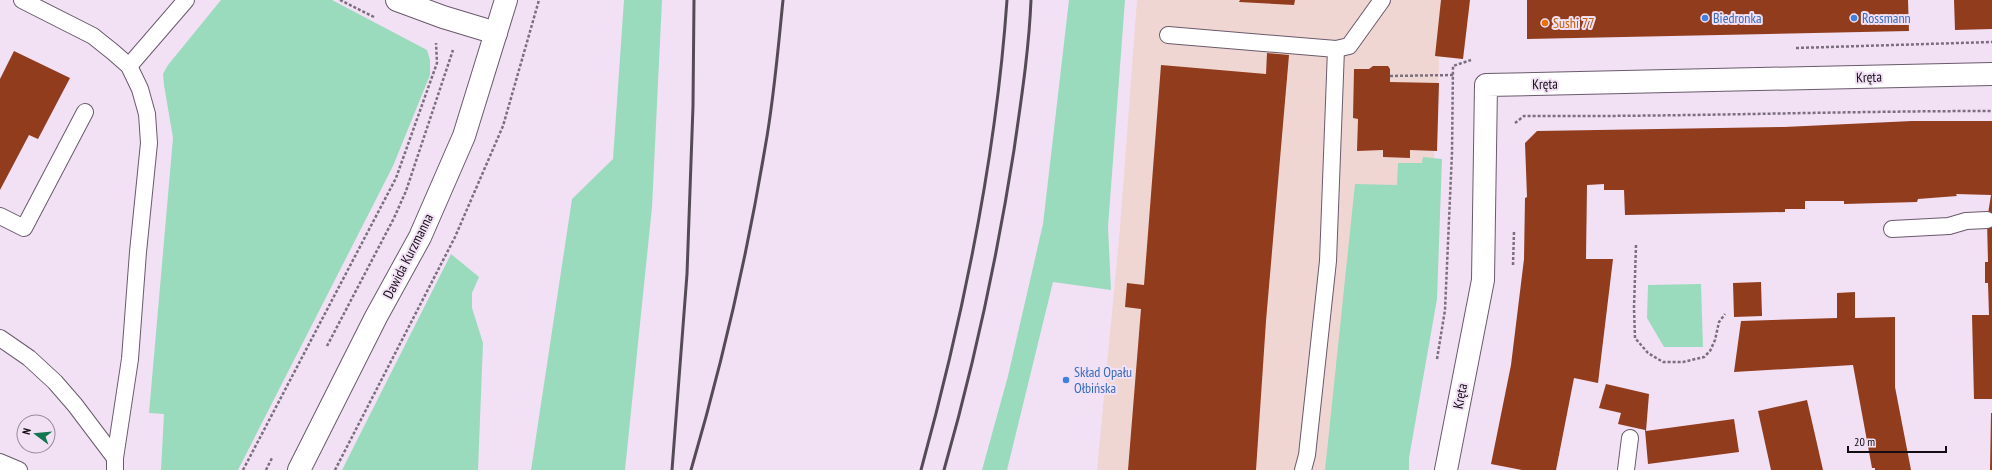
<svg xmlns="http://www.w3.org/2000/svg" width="1992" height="470" font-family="'PT Sans Narrow',sans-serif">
<rect width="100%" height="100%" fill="#f2e0f5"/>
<!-- industrial -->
<path fill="#f0d6d2" d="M 1137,0 L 1470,0 L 1463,59 L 1439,57 L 1437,151 L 1434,151 L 1435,169 L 1400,470 L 1097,470 L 1120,228 Z"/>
<!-- green -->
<g fill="#9adbbd">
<path d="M 221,0 L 332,0 L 427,50 L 430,60 L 430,75 L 393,166 L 238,470 L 161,470 L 164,414 L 149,413 L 173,138 L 164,85 L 163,74 L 168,65 Z"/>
<path d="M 624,0 L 662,0 L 652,207 L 625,470 L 531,470 L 572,199 L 613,159 Z"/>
<path d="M 1069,0 L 1125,0 L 1108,227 L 1111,290 L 1053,282 L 1007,470 L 982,470 L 1008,376 L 1043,224 Z"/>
<path d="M 1423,157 L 1442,159 L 1437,299 L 1409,458 L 1409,470 L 1325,470 L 1355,184 L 1397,185 L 1398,163 L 1422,163 Z"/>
<path d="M 451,254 L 479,277 L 472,293 L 472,308 L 483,343 L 478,470 L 342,470 Z"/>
<path d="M 1701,284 L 1703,347 L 1664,347 L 1647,318 L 1648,285 Z"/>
</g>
<!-- building -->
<g fill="#913c1d">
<path d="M 1240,0 L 1295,0 L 1294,5 L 1239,2 Z"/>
<path d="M 1441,0 L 1470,0 L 1463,59 L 1435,56 Z"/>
<path d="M 1527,0 L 1908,0 L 1909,31 L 1527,39 Z"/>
<path d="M 1954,0 L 1992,0 L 1992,29 L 1955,30 Z"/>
<path d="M 14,51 L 70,78 L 38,139 L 29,135 L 0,190 L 0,79 Z"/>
<path d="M 1267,53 L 1289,55 L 1266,321 L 1256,470 L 1128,470 L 1141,309 L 1125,307 L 1127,283 L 1144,285 L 1161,65 L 1266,74 Z"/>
<path d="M 1373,66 L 1388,66 L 1390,69 L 1390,82 L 1439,83 L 1437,151 L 1410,150 L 1410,158 L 1383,157 L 1383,150 L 1357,151 L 1358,119 L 1353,118 L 1354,69 L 1369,69 Z"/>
<path d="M 1912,121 L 1992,121 L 1992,399 L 1974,399 L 1972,315 L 1989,315 L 1988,283 L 1985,283 L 1985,262 L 1988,262 L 1987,220 L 1991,195 L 1956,194 L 1957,196 L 1918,199 L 1917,202 L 1844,204 L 1844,201 L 1805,201 L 1805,209 L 1785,209 L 1785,212 L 1625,215 L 1624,190 L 1604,190 L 1604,184 L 1587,185 L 1586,259 L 1613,259 L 1598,383 L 1574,378 L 1556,470 L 1522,470 L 1491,464 L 1511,365 L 1524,259 L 1525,198 L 1527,197 L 1525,143 L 1537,131 L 1784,127 Z"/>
<path d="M 1761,282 L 1762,316 L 1734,317 L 1733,283 Z"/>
<path d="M 1855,292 L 1855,318 L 1895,317 L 1895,387 L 1911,470 L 1875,470 L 1875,468 L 1872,468 L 1853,365 L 1734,372 L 1741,321 L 1837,318 L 1837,293 Z"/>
<path d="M 1606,384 L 1649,394 L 1646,431 L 1734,419 L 1739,452 L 1648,464 L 1645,430 L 1618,424 L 1621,413 L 1599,408 Z"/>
<path d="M 1807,400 L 1823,470 L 1771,470 L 1758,411 Z"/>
<path d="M 1991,413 L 1992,413 L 1992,470 L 1990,470 Z"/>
</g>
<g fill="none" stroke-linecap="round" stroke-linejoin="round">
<defs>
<g id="lane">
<path d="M 22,0 L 93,36 L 113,52 L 129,66 L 140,89 L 147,114 L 149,143 L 138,252 L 130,359 L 115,458"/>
<path d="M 1168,35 L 1336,49 L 1349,46 L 1382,0"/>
<path d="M 129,66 L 186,0"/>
<path d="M 0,216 L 24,228 L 85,112"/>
<path d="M 1892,229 L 1949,226 L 1966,221 L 1987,220"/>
<path d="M 0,338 L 29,358 L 55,382 L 75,405 L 115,458 L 115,470"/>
<path d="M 0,462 L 19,470"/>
<path d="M 1303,470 L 1307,455 L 1328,261 L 1336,49"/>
<path d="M 1626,470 L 1630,438"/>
</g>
<g id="street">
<path d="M 397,0 L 443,17 L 496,33"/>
<path d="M 299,470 L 376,317 L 420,237 L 464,136 L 506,0"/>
<path d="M 1446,470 L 1483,280 L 1486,85 L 1992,74"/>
</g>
</defs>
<!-- lane casing -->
<use href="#lane" stroke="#6a5a6c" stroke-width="18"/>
<!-- street casing -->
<use href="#street" stroke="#6a5a6c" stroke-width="24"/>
<!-- path -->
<g stroke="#7b6f7d" stroke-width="2.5" stroke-dasharray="3 2" stroke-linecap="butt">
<path d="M 340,0 L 374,17"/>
<path d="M 1796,48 L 1992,42"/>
<path d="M 1390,76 L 1453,75"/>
<path d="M 1515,123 L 1524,116 C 1680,117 1836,111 1992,111"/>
<path d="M 1636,245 L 1634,308 L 1635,338 L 1648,353 L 1663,362 L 1683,362 L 1704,357 L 1710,351 L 1715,340 L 1719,322 L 1725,314"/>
<path d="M 1513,265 L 1514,232"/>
<path d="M 327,346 L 394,218 L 406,191 L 453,50"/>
<path d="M 1437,359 L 1445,310 L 1452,153 L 1453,66 L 1471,60"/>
<path d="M 243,470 L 396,178 L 437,63 L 436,43"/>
<path d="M 266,470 L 272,458"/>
<path d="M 335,470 L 455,237 L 503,126 L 539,0"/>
</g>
<!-- lane -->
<use href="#lane" stroke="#fff" stroke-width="16"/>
<!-- street -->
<use href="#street" stroke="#fff" stroke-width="22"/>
<!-- rail -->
<g stroke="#554b56" stroke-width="3">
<path d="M 672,470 L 687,274 L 693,106 L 694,0"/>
<path d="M 691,470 C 722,364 747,256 765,148 C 774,99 778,49 783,0"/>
<path d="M 921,470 C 963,317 996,159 1007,0"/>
<path d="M 944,470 C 974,365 997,258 1014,150 C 1021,101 1029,50 1031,0"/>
</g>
</g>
<!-- markers -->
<g fill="#3f7fe0" stroke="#f2e0f5" stroke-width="1.5">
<circle cx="1705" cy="18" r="4"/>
<circle cx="1854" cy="18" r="4"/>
<circle cx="1066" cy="380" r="4"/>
</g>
<circle fill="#e8710a" stroke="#f2e0f5" stroke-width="1.5" cx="1545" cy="23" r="4"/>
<g text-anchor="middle" stroke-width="4" stroke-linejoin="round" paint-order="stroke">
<!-- shop labels -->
<g font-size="14" fill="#366cbe" stroke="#f2e0f5" text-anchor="start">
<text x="1713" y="23">Biedronka</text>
<text x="1862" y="23">Rossmann</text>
<text x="1074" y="377">Skład Opału<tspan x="1074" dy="16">Ołbińska</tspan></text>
</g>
<!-- food labels -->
<g font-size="14" fill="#c56008" stroke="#f2e0f5" text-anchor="start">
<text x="1553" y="28">Sushi 77</text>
</g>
<!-- street labels -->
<g font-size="14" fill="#120c13" stroke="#f2e0f5">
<text transform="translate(1869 77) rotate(-2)" y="5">Kręta</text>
<text transform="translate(1545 84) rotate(-1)" y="5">Kręta</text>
<text transform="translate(408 256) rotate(-63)" y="5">Dawida Kurzmanna</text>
<text transform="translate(1460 396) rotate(-79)" y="5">Kręta</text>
</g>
</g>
<!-- north arrow -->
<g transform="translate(36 434) rotate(286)"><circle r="19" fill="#f2e0f5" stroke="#988b9b"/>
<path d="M0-3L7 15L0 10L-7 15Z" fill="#107750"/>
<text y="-6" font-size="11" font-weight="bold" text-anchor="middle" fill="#120c13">N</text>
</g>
<!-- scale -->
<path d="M1848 446v6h98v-6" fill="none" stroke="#120c13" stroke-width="2"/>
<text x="1854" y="446" font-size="12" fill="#120c13" stroke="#f2e0f5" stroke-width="3" paint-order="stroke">20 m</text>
</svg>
